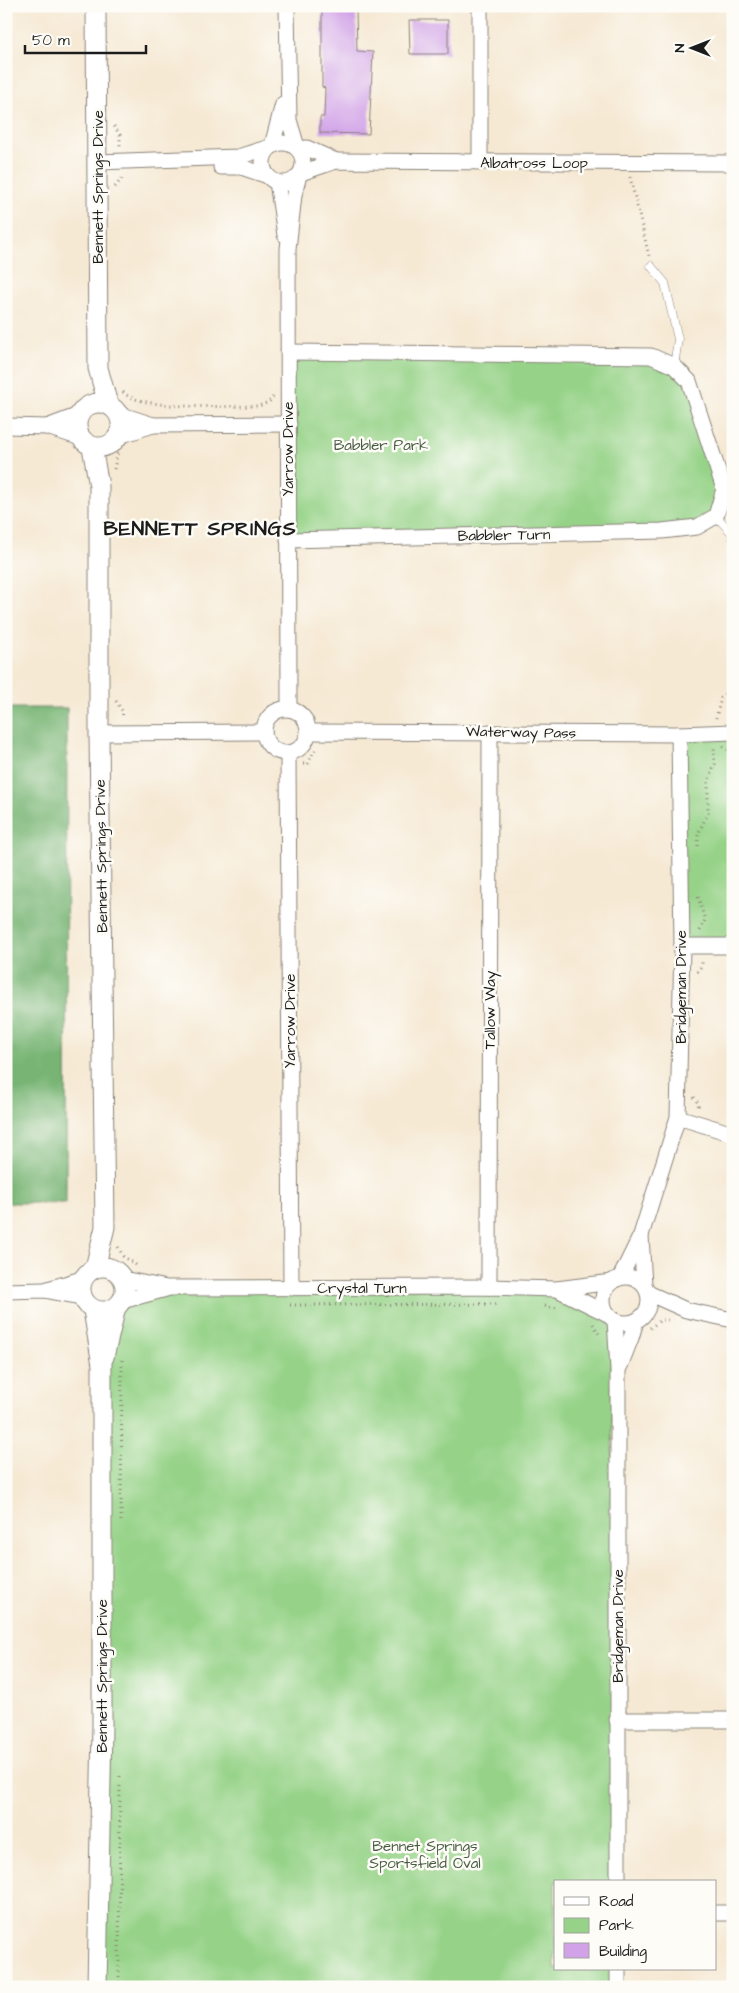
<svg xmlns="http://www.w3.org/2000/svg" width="739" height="1993" font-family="'Architects Daughter',sans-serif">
<rect width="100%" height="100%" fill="#fdfcf7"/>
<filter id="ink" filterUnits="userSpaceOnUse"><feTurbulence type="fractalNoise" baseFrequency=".02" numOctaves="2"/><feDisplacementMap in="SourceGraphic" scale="10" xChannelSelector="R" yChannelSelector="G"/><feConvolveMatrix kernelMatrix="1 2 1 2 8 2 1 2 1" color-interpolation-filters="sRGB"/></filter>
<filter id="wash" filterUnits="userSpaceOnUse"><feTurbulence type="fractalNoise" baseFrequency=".0096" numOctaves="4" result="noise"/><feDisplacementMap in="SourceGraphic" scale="20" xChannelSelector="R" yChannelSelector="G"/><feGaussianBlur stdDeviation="1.12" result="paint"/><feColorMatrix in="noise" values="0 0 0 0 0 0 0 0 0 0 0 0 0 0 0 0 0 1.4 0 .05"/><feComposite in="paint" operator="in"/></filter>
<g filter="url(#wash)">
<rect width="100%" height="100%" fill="#f6e9d4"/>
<!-- green -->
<g fill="#96d388" stroke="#597852">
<path d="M 288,352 L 651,356 L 689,381 L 724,489 L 716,516 L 697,527 L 288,540 Z"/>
<path d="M 733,732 L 733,946 L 682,946 L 679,734 Z"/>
<path d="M 167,1288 L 557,1289 L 611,1317 L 618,1882 L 555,1882 L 555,1969 L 618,1969 L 618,1987 L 97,1987 L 102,1365 L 116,1307 Z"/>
</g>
<!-- forest -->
<path fill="#78b574" stroke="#4a6848" d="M 6,708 L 67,708 L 66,1203 L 6,1203 Z"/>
<g id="blocks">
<!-- building -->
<g fill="#d1a2e8">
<path d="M 322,6 L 335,6 L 335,10 L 356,9 L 357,51 L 373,52 L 369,134 L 320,133 L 320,117 L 324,117 L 325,88 L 322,87 Z"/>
<path d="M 409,20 L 448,20 L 448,54 L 410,54 Z"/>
</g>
</g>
</g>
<g filter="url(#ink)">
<use href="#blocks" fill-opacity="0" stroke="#898278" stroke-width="1"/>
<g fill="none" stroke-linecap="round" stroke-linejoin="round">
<defs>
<g id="service">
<path d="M 651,266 L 665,283 L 678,339 L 674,366"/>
<path d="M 716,516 L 732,533 L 733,538"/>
</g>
<g id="minor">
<path d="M 287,6 L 289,120 L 297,147"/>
<circle cx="283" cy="163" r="20"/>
<path d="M 272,146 L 283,104"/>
<path d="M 299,149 L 307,148 L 336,161"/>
<path d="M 98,162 L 238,157 L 270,147"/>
<path d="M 480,163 L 480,6"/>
<path d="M 221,167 L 241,167 L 268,176"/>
<path d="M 301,173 L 336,161 L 733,163"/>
<path d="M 277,182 L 285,235"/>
<path d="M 288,352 L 651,356 L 674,366 L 689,381 L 724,489 L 716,516 L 697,527 L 662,531 L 288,540"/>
<path d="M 119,414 L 153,425"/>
<path d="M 6,426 L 47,427 L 81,438"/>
<path d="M 47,427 L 79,415"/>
<path d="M 119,436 L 153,425 L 289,424"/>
<circle cx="286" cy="731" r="22"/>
<path d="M 289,709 L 288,249 L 294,195 L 299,175"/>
<path d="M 309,732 L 679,734 L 733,732"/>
<path d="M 99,733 L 264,732"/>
<path d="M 288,753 L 291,1288"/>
<path d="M 682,946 L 733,946"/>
<path d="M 678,1117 L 733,1134"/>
<path d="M 641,1236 L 644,1285"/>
<circle cx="626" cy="1300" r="23"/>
<path d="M 620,1278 L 641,1235 L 678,1117 L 682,946 L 679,734"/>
<path d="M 123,1279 L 167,1288 L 489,1287 L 557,1289 L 612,1282"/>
<path d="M 489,1287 L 490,732"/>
<path d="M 48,1289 L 82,1279"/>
<path d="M 557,1289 L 608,1314"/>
<path d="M 6,1291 L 44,1290 L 81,1297"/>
<path d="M 648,1293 L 686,1310 L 733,1320"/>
<path d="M 122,1301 L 166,1289"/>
<path d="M 615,1320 L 618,1369 L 618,1882"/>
<path d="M 620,1366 L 631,1338 L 636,1321"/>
<path d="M 617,1720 L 733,1720"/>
<path d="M 715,1913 L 733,1913"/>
<path d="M 618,1987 L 618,1969"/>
</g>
<g id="tertiary">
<path d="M 96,6 L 98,368 L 108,404"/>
<circle cx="99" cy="425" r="22"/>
<path d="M 92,447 L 99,486 L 99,733 L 105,1227 L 95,1268"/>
<circle cx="103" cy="1289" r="22"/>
<path d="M 93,1310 L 102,1365 L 102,1726 L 97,1987"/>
<path d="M 104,1357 L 116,1307"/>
</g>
</defs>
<!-- service casing -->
<use href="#service" stroke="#898278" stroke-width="9"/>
<!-- minor casing -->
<use href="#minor" stroke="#898278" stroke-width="17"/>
<!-- tertiary casing -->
<use href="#tertiary" stroke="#898278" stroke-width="21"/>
<!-- path -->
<g stroke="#898278" stroke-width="3" stroke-dasharray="1 4" stroke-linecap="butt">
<path d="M 114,126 L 120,135 L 120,148"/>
<path d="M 630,177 L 649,256"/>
<path d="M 115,187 L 123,177"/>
<path d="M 123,392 C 141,411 231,406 259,406 L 269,402 L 273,397"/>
<path d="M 114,469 L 118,451"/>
<path d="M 116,701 L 123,712 L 122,718"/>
<path d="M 716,718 L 721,698 L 733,685"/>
<path d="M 723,747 L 733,753"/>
<path d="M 303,764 L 308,764 L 316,747"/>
<path d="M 698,846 L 698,834 L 708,813 L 708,782 L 715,764 L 714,747"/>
<path d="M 698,897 L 705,920 L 700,931"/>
<path d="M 697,972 L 702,965 L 702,960"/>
<path d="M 694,1097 L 699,1104 L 697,1109"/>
<path d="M 118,1247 L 123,1256 L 136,1265"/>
<path d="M 290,1305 L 499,1304"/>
<path d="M 545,1306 L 558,1308"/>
<path d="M 593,1324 L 600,1336"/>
<path d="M 650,1328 L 661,1320 L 668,1320"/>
<path d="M 121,1521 L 122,1360"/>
<path d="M 119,1987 L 120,1775"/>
</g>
<!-- service -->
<use href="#service" stroke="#fff" stroke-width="8"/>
<!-- minor -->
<use href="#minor" stroke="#fff" stroke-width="15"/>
<!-- tertiary -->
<use href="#tertiary" stroke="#fff" stroke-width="19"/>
</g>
</g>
<g text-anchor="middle" stroke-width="5" stroke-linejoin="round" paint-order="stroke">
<!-- street labels -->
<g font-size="15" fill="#1c1c1c" stroke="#fdfcf7">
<text x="534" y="168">Albatross Loop</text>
<text transform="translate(98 187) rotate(-90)" y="5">Bennett Springs Drive</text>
<text transform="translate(288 449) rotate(-90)" y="5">Yarrow Drive</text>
<text transform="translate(504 535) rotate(-1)" y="5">Babbler Turn</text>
<text transform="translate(521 732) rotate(1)" y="5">Waterway Pass</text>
<text transform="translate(101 856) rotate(-91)" y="5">Bennett Springs Drive</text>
<text transform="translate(681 987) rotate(-90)" y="5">Bridgeman Drive</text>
<text transform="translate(490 1010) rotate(-90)" y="5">Tallow Way</text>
<text transform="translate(290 1021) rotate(-90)" y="5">Yarrow Drive</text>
<text x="362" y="1293">Crystal Turn</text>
<text transform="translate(618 1626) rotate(-90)" y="5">Bridgeman Drive</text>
<text transform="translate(102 1676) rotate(-90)" y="5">Bennett Springs Drive</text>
</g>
<!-- park labels -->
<g font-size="15" fill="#475c42" stroke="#fdfcf7">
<text x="381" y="450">Babbler Park</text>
<text x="425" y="1851">Bennet Springs<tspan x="425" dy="17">Sportsfield Oval</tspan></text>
</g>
<!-- district labels -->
<g font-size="20" font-weight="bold" letter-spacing="1" fill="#1c1c1c" stroke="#fdfcf7">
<text x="200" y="535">BENNETT SPRINGS</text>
</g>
</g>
<!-- margin -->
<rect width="739" height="1993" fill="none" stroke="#fdfcf7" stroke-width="25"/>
<!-- legend -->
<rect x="554" y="1880" width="162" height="90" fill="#fdfcf7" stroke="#a3a29f"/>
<rect x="564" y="1897" width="25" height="8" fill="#ffffff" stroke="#a3a29f"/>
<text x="599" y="1906" font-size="15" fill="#1c1c1c">Road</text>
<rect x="564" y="1918" width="25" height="15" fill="#96d388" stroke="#a3a29f"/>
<text x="599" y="1930" font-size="15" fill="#1c1c1c">Park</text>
<rect x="564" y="1943" width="25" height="15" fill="#d1a2e8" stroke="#a3a29f"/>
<text x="599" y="1956" font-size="15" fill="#1c1c1c">Building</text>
<!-- north arrow -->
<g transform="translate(692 48) rotate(270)" stroke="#fdfcf7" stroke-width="4" paint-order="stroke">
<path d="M0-4L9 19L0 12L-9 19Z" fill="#1c1c1c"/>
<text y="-8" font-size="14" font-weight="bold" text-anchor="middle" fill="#1c1c1c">N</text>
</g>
<!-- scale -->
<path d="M25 45v8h121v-8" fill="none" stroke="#1c1c1c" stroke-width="2.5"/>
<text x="32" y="45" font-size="15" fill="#1c1c1c" stroke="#fdfcf7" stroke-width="4" paint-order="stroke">50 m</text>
</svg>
